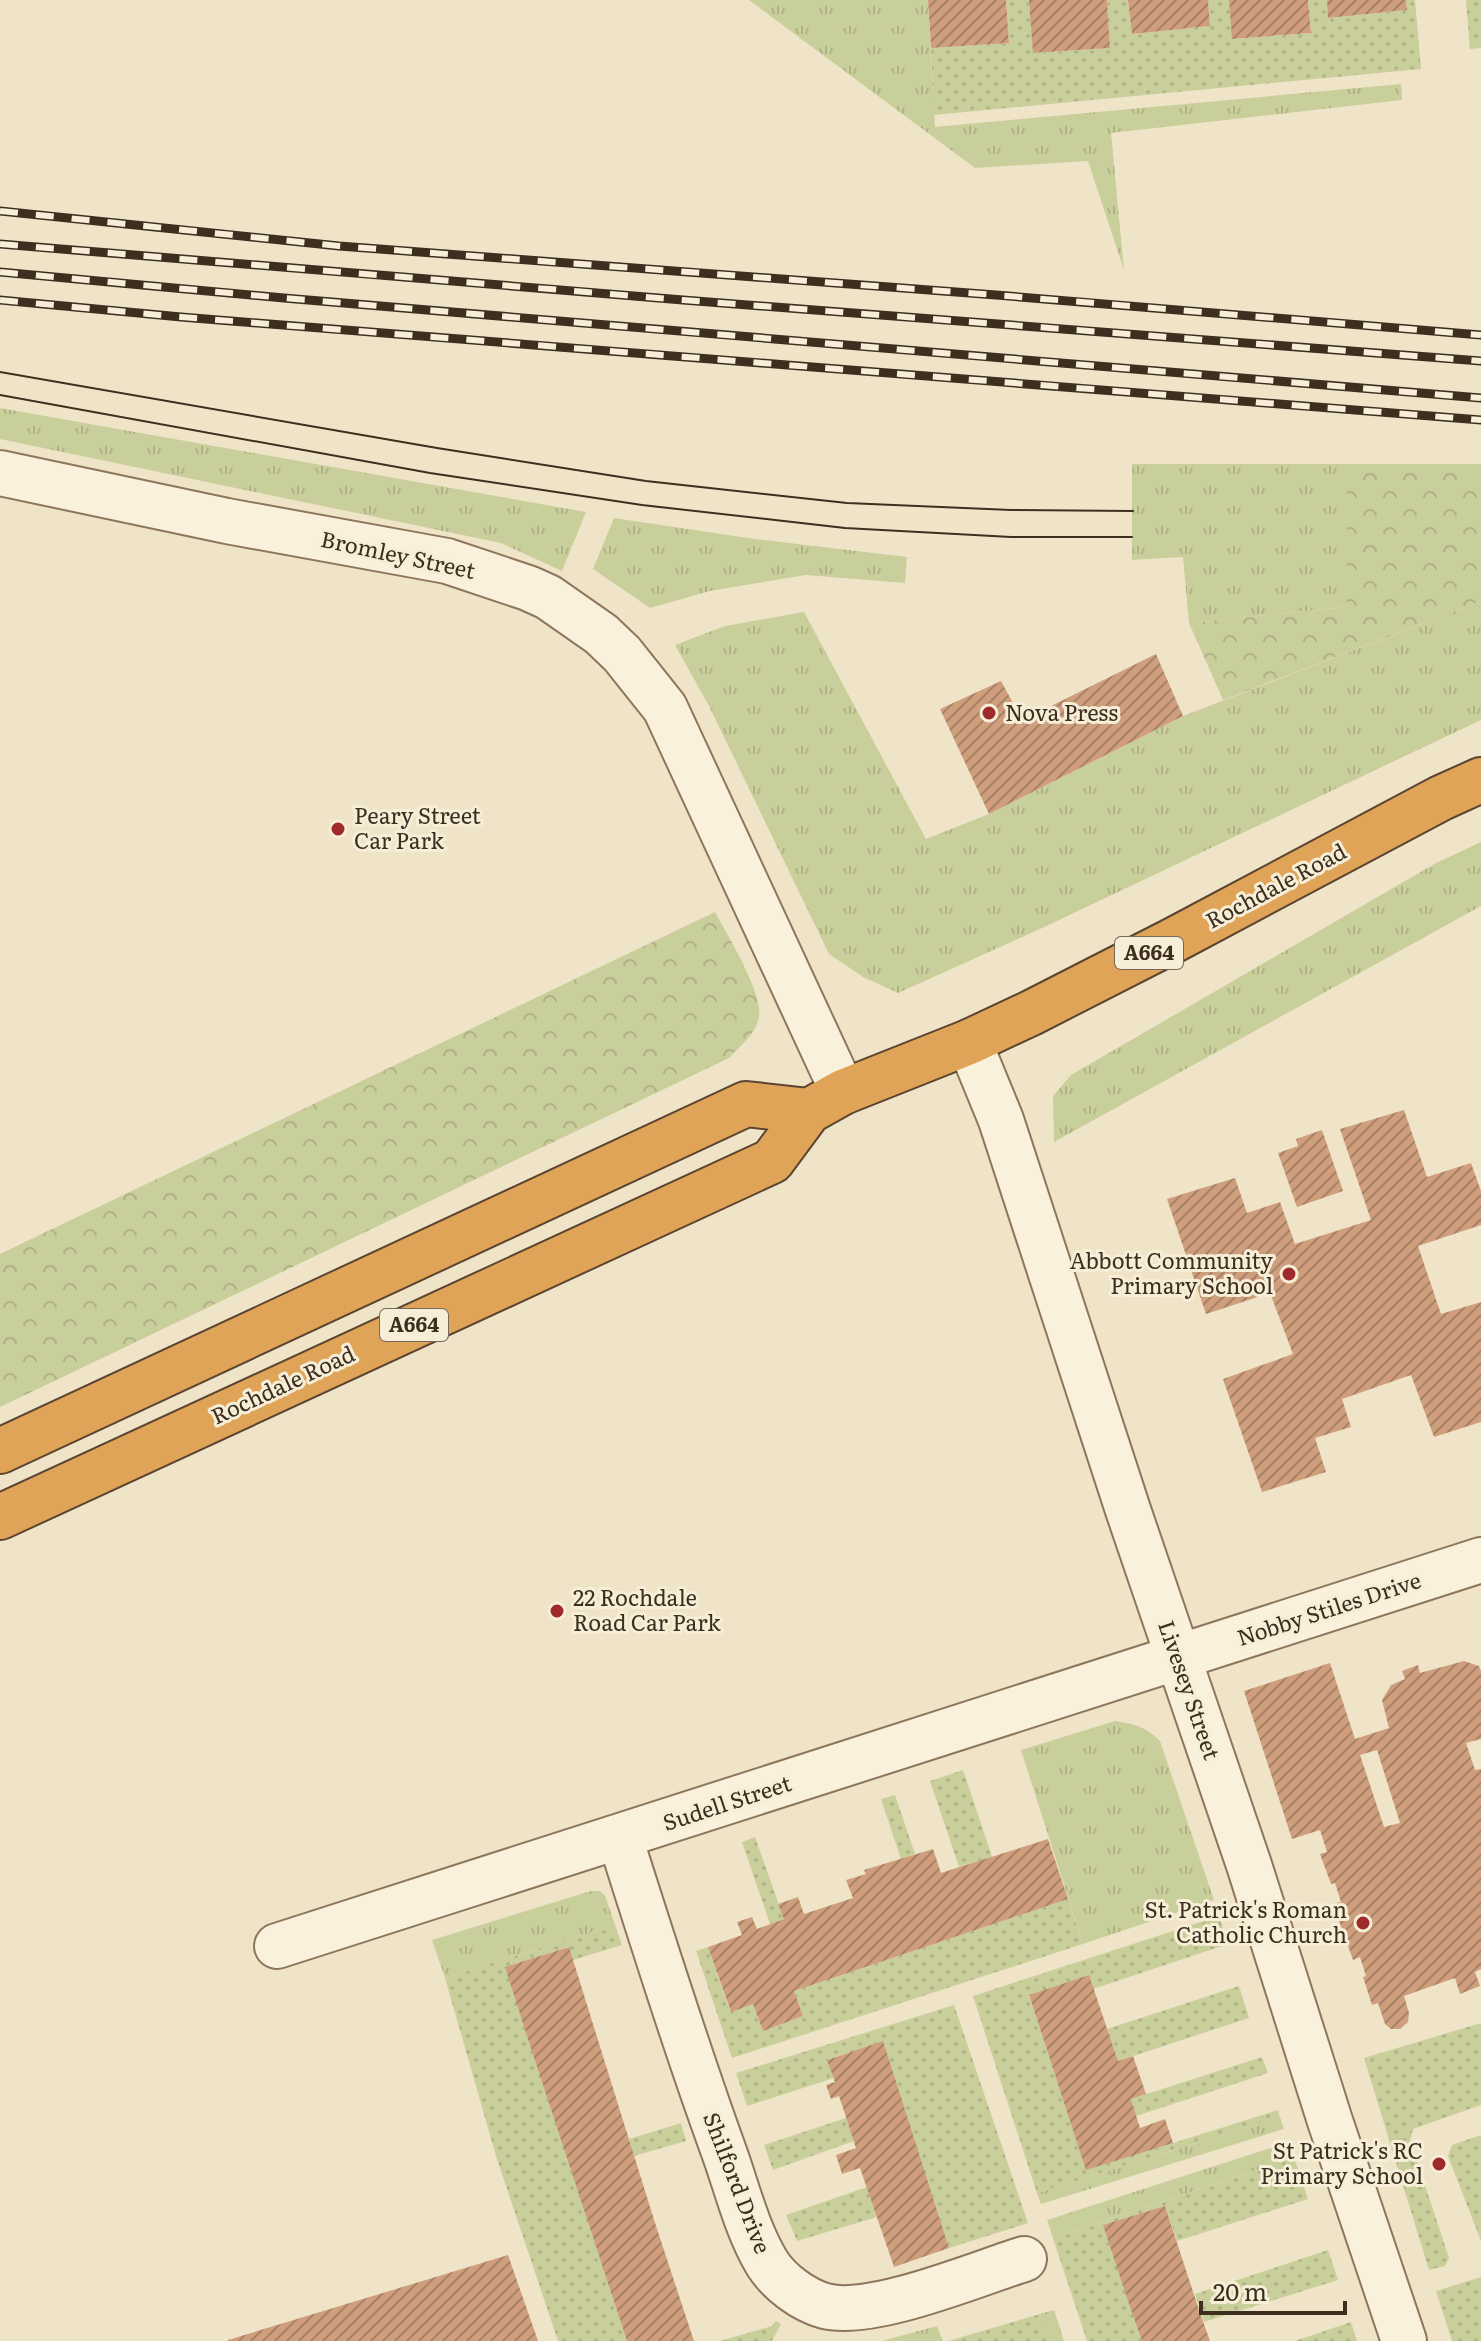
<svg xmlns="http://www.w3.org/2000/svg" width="1481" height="2341" font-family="Literata,serif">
<defs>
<pattern id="grass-tufts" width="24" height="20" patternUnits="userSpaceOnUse" patternTransform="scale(2)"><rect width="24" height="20" fill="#c9cf9b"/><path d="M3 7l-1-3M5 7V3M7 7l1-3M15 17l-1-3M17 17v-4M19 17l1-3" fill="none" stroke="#aeb285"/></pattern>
<pattern id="forest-crowns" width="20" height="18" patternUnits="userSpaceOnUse" patternTransform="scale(2)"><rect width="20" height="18" fill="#c9cf9b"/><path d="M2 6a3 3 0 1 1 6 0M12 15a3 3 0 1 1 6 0" fill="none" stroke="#aeb285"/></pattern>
<pattern id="garden-dots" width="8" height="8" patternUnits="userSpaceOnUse" patternTransform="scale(2)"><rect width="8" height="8" fill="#c9cf9b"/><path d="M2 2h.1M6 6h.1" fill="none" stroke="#aeb285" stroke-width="1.8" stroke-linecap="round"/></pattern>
<pattern id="building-hatch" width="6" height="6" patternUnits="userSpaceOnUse" patternTransform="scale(2)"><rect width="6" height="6" fill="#cf9f7d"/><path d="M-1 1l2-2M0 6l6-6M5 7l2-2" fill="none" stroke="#a98266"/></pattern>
</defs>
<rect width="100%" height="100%" fill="#f0e4c8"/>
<!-- grass -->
<g fill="url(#grass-tufts)">
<path d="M 749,0 L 928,0 L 935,127 L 1401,84 L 1402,100 L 1111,133 L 1124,270 L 1088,161 L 975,168 Z"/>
<path d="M 0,408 L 586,512 L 562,571 L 501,543 L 0,439 Z"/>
<path d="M 1132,464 L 1347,464 L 1347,607 L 1189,623 L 1183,557 L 1132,560 Z"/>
<path d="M 614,518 L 755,539 L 907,557 L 905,583 L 806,575 L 710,591 L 650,608 L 593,569 Z"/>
<path d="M 1481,601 L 1481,720 L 1040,929 L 898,993 L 863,977 L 829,954 L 709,706 L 675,645 L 725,626 L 804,612 L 926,839 L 989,814 L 1183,716 Z"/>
<path d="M 1481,842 L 1481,906 L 1054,1142 L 1053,1096 L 1071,1075 L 1436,863 Z"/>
<path d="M 1115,1721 C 1135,1724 1146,1727 1160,1741 L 1214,1900 L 1083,1944 L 1021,1750 Z"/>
<path d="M 591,1891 L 600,1891 L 605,1896 L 615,1925 L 445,1978 L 432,1940 Z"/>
<path d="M 1280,2117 L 1284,2129 L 1041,2204 L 1037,2193 Z"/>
<path d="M 1289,2142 L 1294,2158 L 1053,2238 L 1047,2220 Z"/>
<path d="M 1054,2310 L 1064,2341 L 1048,2341 L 1040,2314 Z"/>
<path d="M 937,2326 L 943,2341 L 882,2341 Z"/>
</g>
<!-- forest -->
<g fill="url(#forest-crowns)">
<path d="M 1347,464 L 1481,464 L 1481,601 L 1223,700 L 1189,623 L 1347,607 Z"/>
<path d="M 715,912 C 727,934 764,995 759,1017 C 756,1034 740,1046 729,1058 L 0,1407 L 0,1254 Z"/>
</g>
<!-- garden -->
<g fill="url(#garden-dots)">
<path d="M 1006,0 L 1029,0 L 1034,53 L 1110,48 L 1107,0 L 1128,0 L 1132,34 L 1210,26 L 1208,0 L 1229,0 L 1233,39 L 1311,33 L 1308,0 L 1327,0 L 1329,18 L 1407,10 L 1406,0 L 1415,0 L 1421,69 L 934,115 L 931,48 L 1009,43 Z"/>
<path d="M 1466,0 L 1481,0 L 1481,48 L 1470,49 Z"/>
<path d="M 963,1770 L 992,1857 L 959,1867 L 930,1781 Z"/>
<path d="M 895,1795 L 915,1854 L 901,1859 L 881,1799 Z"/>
<path d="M 755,1837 L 784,1919 L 770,1924 L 742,1842 Z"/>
<path d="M 1068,1899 L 1083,1944 L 732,2058 L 696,1951 L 708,1947 L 730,2011 L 753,2004 L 763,2031 L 803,2016 L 794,1991 Z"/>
<path d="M 1219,1916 L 1228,1944 L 1093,1989 L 1088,1976 L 1029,1996 L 1075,2135 L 1173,2143 L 1278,2110 L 1280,2117 L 1037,2193 L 973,1996 Z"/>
<path d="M 615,1925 L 622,1945 L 573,1960 L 568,1947 L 506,1967 L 627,2341 L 558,2341 L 496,2156 L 445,1978 Z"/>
<path d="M 1239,1986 L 1249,2018 L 1118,2061 L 1107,2029 Z"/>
<path d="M 954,2005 L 1028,2223 L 949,2248 L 882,2042 L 828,2059 L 834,2078 L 747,2106 L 736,2073 Z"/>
<path d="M 1481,2023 L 1481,2105 L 1413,2129 L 1410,2140 L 1449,2258 L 1445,2266 L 1429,2270 L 1364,2058 Z"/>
<path d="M 1262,2057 L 1268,2073 L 1136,2116 L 1131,2099 Z"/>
<path d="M 846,2118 L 854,2141 L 773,2170 L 764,2145 Z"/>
<path d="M 681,2123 L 686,2141 L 634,2156 L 629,2139 Z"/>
<path d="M 1481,2135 L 1481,2241 L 1448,2156 L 1452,2145 Z"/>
<path d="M 1294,2158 L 1308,2199 L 1177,2241 L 1165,2206 L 1104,2225 L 1142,2341 L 1087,2341 L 1053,2238 Z"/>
<path d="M 867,2187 L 877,2217 L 797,2241 L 786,2215 Z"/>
<path d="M 1328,2250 L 1338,2280 L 1204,2322 L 1195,2294 Z"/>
<path d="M 1481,2277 L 1481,2341 L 1452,2341 L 1436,2291 Z"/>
<path d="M 1040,2314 L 1048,2341 L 948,2341 Z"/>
<path d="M 776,2321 L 781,2324 L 772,2341 L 720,2341 L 772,2326 Z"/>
<path d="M 1351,2322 L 1357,2341 L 1295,2341 Z"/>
</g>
<!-- building -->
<g fill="url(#building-hatch)" fill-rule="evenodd">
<path d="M 928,0 L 1006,0 L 1009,43 L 931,48 Z"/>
<path d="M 1029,0 L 1107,0 L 1110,48 L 1033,53 Z"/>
<path d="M 1128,0 L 1208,0 L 1210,26 L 1132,34 Z"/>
<path d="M 1229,0 L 1308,0 L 1311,33 L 1232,39 Z"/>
<path d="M 1327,0 L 1406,0 L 1407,10 L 1328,18 Z"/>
<path d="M 1156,654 L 1183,716 L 989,814 L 940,709 L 1001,681 L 1020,716 L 1030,710 L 1033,715 Z"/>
<path d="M 1404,1110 L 1427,1177 L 1471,1163 L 1481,1191 L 1481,1225 L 1418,1246 L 1441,1314 L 1481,1302 L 1481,1422 L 1434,1437 L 1411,1375 L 1342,1399 L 1351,1427 L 1315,1438 L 1326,1472 L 1262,1492 L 1223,1379 L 1293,1354 L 1270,1293 L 1206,1314 L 1167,1199 L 1235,1178 L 1247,1213 L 1280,1202 L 1295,1244 L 1371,1220 L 1340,1129 Z"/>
<path d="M 1322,1130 L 1343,1191 L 1297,1207 L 1278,1153 L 1298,1146 L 1296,1139 Z"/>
<path d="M 1464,1661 L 1479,1666 L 1481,1671 L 1481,1739 L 1466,1743 L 1475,1770 L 1481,1769 L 1481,1969 L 1475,1972 L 1480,1986 L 1460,1994 L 1455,1978 L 1404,1996 L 1409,2013 L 1408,2022 L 1400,2029 L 1391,2029 L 1385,2024 L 1378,2003 L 1372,2005 L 1363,1977 L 1366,1976 L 1360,1957 L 1353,1960 L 1333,1904 L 1341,1902 L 1335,1883 L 1331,1884 L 1320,1854 L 1327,1852 L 1320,1830 L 1292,1839 L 1244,1691 L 1330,1663 L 1355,1739 L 1389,1728 L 1382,1700 L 1391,1685 L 1405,1679 L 1402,1671 L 1418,1665 L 1420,1673 ZM 1377,1750 L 1400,1823 L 1384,1827 L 1360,1755 Z"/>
<path d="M 1048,1839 L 1068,1899 L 794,1991 L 803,2016 L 763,2031 L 753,2004 L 731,2012 L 708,1947 L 742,1935 L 737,1922 L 752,1917 L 757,1929 L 784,1919 L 778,1904 L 798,1897 L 804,1914 L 853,1898 L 846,1880 L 866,1874 L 864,1870 L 933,1849 L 941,1873 Z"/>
<path d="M 569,1947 L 656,2226 L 694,2341 L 627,2341 L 527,2036 L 505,1967 Z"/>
<path d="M 1089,1975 L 1118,2061 L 1133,2056 L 1146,2094 L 1131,2099 L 1140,2128 L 1165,2119 L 1173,2143 L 1086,2170 L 1029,1995 Z"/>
<path d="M 883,2041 L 949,2248 L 894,2267 L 860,2168 L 842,2174 L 836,2155 L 856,2148 L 839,2096 L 831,2099 L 826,2085 L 835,2082 L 827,2060 Z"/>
<path d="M 1165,2206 L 1199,2310 L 1210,2341 L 1142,2341 L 1126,2295 L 1103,2225 Z"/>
<path d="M 508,2255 L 538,2341 L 228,2341 L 228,2340 Z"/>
</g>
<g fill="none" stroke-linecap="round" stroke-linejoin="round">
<defs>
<g id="minor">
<path d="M 0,473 L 227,521 L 447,561 L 528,588 L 548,597 L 601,634 L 622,654 L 665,708 L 843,1092"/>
<path d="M 969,1042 L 1001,1120 L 1128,1510 L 1249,1865 L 1330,2121 L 1404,2341"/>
<path d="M 620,1838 C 653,1942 686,2047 723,2149 C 737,2187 746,2228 767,2263 C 779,2282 803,2300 825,2306 C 872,2318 976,2274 1024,2259"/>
<path d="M 277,1946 L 1481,1560"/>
</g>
<g id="highway">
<path d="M 0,1451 L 746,1104 L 809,1111"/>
<path d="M 0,1517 L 772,1161 L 809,1111 L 843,1092 L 969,1042 L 1031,1013 L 1174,940 L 1441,798 L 1481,780"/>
</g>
</defs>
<!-- minor casing -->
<use href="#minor" stroke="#8d765c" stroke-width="48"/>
<!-- highway casing -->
<use href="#highway" stroke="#5b4430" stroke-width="48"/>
<!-- minor -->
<use href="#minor" stroke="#faf1dc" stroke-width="44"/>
<!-- highway -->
<use href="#highway" stroke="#e0a458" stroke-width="44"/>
<!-- tram -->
<g stroke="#3d2e20" stroke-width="2">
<path d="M 0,372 L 437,448 L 646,481 L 847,503 L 1011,510 L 1133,511"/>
<path d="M 0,395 L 430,473 L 642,505 L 845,528 L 1011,537 L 1132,537"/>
</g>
<defs>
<g id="rail">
<path d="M 0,211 L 339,246 L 996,295 L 1481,335"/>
<path d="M 0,244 L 683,300 L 1481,361"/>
<path d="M 0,272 L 284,298 L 1481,398"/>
<path d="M 0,300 L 181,317 L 1481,420"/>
</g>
</defs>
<!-- rail casing -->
<use href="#rail" stroke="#3d2e20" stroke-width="9"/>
<!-- rail -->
<use href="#rail" stroke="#f7eed8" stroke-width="6" stroke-dasharray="18" stroke-linecap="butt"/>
</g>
<!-- markers -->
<g fill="#9e2a2b" stroke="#f7eed8" stroke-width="3">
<circle cx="989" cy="713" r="8"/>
<circle cx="338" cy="829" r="8"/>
<circle cx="1289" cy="1274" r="8"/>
<circle cx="557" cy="1611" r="8"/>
<circle cx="1363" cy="1923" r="8"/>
<circle cx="1439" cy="2164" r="8"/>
</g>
<g text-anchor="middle" stroke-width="6" stroke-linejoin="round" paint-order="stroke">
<!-- shield labels -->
<g fill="#f7eed8" stroke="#756857" stroke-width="2">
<rect x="1115" y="937" width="68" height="32" rx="6"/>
<rect x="380" y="1309" width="68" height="32" rx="6"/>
</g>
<g font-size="20" font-weight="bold" fill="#3d2e20">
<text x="1149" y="960">A664</text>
<text x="414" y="1332">A664</text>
</g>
<!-- street labels -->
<g font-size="22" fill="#3d2e20" stroke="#f7eed8">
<text transform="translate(398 555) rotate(12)" y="8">Bromley Street</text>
<text transform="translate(1276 886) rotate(-28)" y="8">Rochdale Road</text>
<text transform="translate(283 1385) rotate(-25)" y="8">Rochdale Road</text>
<text transform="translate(1329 1609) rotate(-18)" y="8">Nobby Stiles Drive</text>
<text transform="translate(1189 1690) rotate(71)" y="8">Livesey Street</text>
<text transform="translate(727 1803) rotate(-18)" y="8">Sudell Street</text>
<text transform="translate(737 2183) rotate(69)" y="8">Shilford Drive</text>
</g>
<!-- poi labels -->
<g font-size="22" fill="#3d2e20" stroke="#f7eed8" text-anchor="start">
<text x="1005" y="721">Nova Press</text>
<text x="354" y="824">Peary Street<tspan x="354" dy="25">Car Park</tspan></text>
<text x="1273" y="1269" text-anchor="end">Abbott Community<tspan x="1273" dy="25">Primary School</tspan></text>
<text x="573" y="1606">22 Rochdale<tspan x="573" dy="25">Road Car Park</tspan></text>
<text x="1347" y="1918" text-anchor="end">St. Patrick's Roman<tspan x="1347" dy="25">Catholic Church</tspan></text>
<text x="1423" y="2159" text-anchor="end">St Patrick's RC<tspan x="1423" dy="25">Primary School</tspan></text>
</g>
</g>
<!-- scale -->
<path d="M1201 2301v12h144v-12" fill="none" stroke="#3d2e20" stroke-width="4"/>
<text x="1213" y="2301" font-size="24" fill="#3d2e20" stroke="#f7eed8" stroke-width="6" paint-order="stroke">20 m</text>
</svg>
